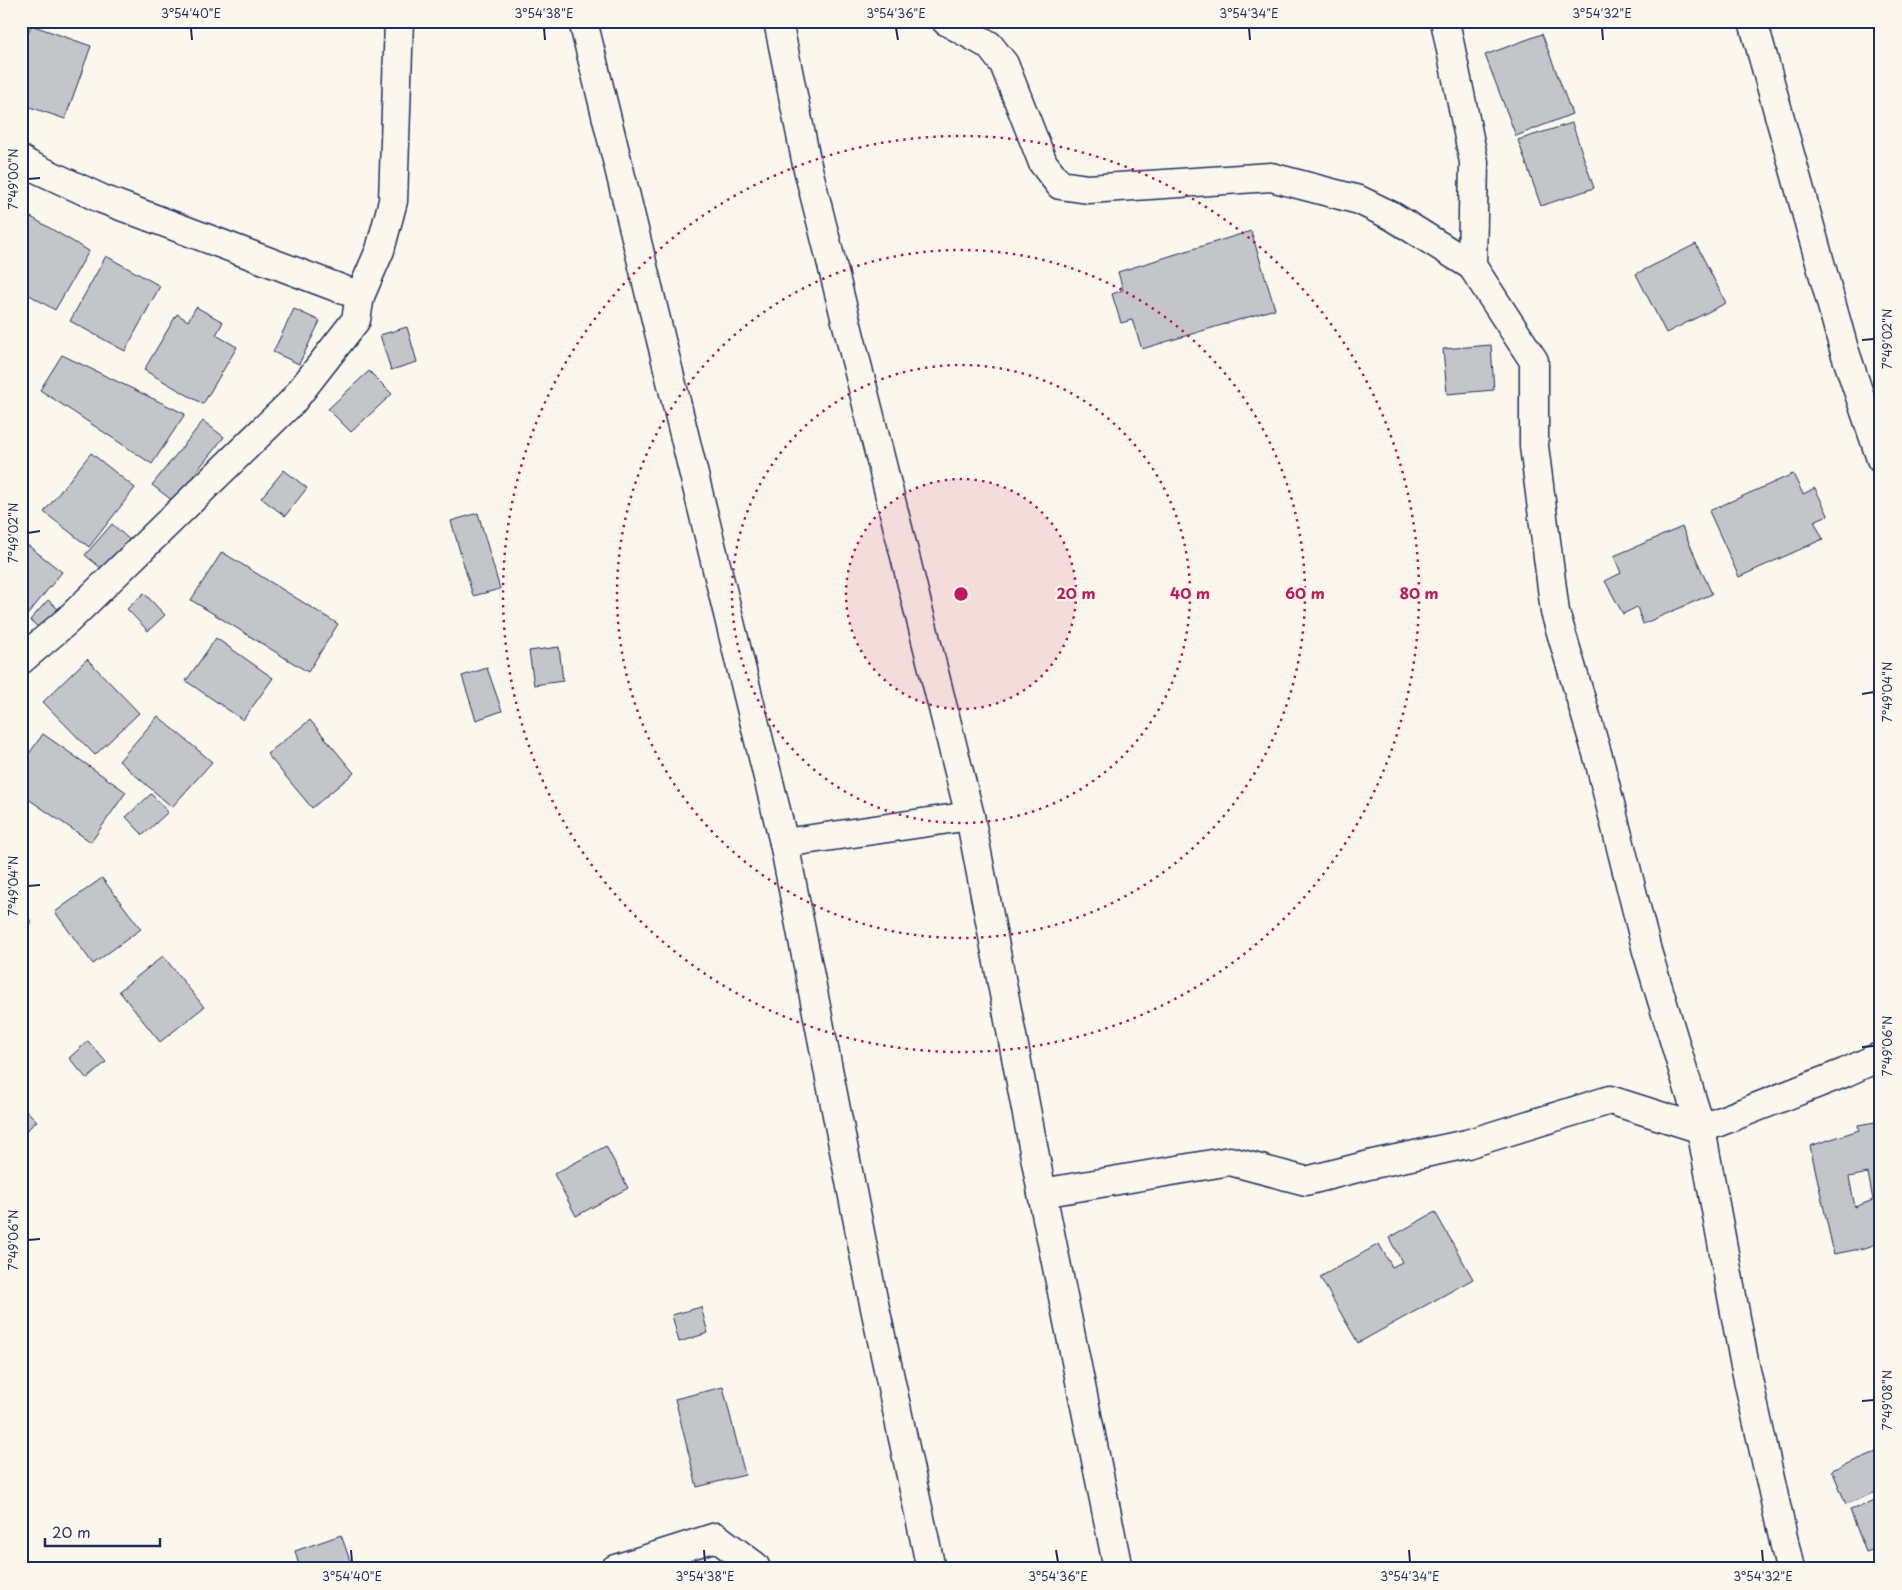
<svg xmlns="http://www.w3.org/2000/svg" width="1902" height="1590" font-family="'Playpen Sans',sans-serif">
<rect width="100%" height="100%" fill="#fbf7ec"/>
<filter id="ink" filterUnits="userSpaceOnUse"><feTurbulence type="fractalNoise" baseFrequency=".02" numOctaves="2"/><feDisplacementMap in="SourceGraphic" scale="10" xChannelSelector="R" yChannelSelector="G"/><feConvolveMatrix kernelMatrix="1 2 1 2 8 2 1 2 1" color-interpolation-filters="sRGB"/></filter>
<g filter="url(#ink)">
<!-- building -->
<g fill="#c3c5c9" stroke="#1b2f5e" fill-rule="evenodd">
<path d="M 31,25 L 91,46 L 65,119 L 21,104 L 21,52 Z"/>
<path d="M 1542,34 L 1572,114 L 1516,136 L 1485,55 Z"/>
<path d="M 1572,123 L 1594,188 L 1541,206 L 1518,140 Z"/>
<path d="M 31,217 L 89,251 L 55,310 L 21,290 L 21,234 Z"/>
<path d="M 1251,231 L 1275,309 L 1142,349 L 1132,320 L 1121,323 L 1112,294 L 1123,290 L 1118,272 Z"/>
<path d="M 1696,244 L 1726,303 L 1666,333 L 1636,274 Z"/>
<path d="M 106,256 L 160,286 L 125,351 L 70,321 Z"/>
<path d="M 196,307 L 223,322 L 216,335 L 237,347 L 203,404 L 144,370 L 177,314 L 188,321 Z"/>
<path d="M 294,309 L 320,321 L 299,364 L 273,352 Z"/>
<path d="M 407,327 L 417,362 L 391,370 L 380,335 Z"/>
<path d="M 1491,345 L 1494,390 L 1447,394 L 1443,349 Z"/>
<path d="M 62,355 L 185,414 L 152,464 L 40,390 Z"/>
<path d="M 369,371 L 392,394 L 351,432 L 328,409 Z"/>
<path d="M 203,421 L 224,437 L 173,501 L 152,485 Z"/>
<path d="M 91,453 L 135,488 L 89,547 L 44,512 Z"/>
<path d="M 284,470 L 307,488 L 285,516 L 261,498 Z"/>
<path d="M 1793,474 L 1803,494 L 1815,488 L 1828,515 L 1814,521 L 1823,539 L 1739,577 L 1709,511 Z"/>
<path d="M 478,513 L 500,589 L 473,596 L 451,521 Z"/>
<path d="M 112,524 L 133,543 L 107,573 L 85,555 Z"/>
<path d="M 1682,527 L 1712,594 L 1643,624 L 1637,607 L 1623,614 L 1605,581 L 1621,573 L 1614,556 Z"/>
<path d="M 21,540 L 62,572 L 24,619 L 21,616 Z"/>
<path d="M 222,552 L 338,624 L 308,672 L 191,600 Z"/>
<path d="M 144,593 L 165,615 L 148,631 L 127,609 Z"/>
<path d="M 48,600 L 63,613 L 45,633 L 30,620 Z"/>
<path d="M 216,638 L 273,678 L 243,720 L 186,681 Z"/>
<path d="M 559,647 L 563,681 L 534,685 L 529,651 Z"/>
<path d="M 87,659 L 139,713 L 95,755 L 43,702 Z"/>
<path d="M 487,668 L 502,711 L 476,720 L 462,676 Z"/>
<path d="M 158,716 L 212,762 L 172,807 L 119,761 Z"/>
<path d="M 310,720 L 354,773 L 312,808 L 267,754 Z"/>
<path d="M 43,734 L 126,792 L 91,842 L 21,794 L 21,765 Z"/>
<path d="M 151,794 L 168,812 L 143,835 L 126,817 Z"/>
<path d="M 102,878 L 141,929 L 93,964 L 55,912 Z"/>
<path d="M 21,912 L 32,922 L 21,934 Z"/>
<path d="M 163,956 L 204,1007 L 160,1042 L 119,991 Z"/>
<path d="M 88,1041 L 106,1062 L 87,1079 L 69,1058 Z"/>
<path d="M 21,1105 L 37,1121 L 21,1135 Z"/>
<path d="M 1881,1121 L 1881,1242 L 1865,1248 L 1834,1254 L 1810,1146 L 1859,1130 L 1858,1125 ZM 1868,1173 L 1873,1200 L 1855,1207 L 1849,1177 Z"/>
<path d="M 606,1146 L 628,1188 L 576,1216 L 554,1174 Z"/>
<path d="M 1435,1212 L 1473,1279 L 1358,1343 L 1320,1277 L 1379,1244 L 1392,1267 L 1402,1262 L 1389,1238 Z"/>
<path d="M 701,1307 L 708,1333 L 679,1342 L 672,1315 Z"/>
<path d="M 723,1387 L 745,1475 L 697,1487 L 675,1399 Z"/>
<path d="M 1881,1450 L 1881,1490 L 1846,1504 L 1832,1470 Z"/>
<path d="M 1881,1499 L 1881,1547 L 1866,1552 L 1850,1510 Z"/>
<path d="M 341,1535 L 353,1569 L 300,1569 L 295,1551 Z"/>
</g>
<g fill="none" stroke-linecap="round" stroke-linejoin="round">
<defs>
<g id="minor">
<path d="M 946,21 L 989,45 L 1004,64 L 1043,163 L 1060,185 L 1088,189 L 1271,177 L 1359,200 L 1392,216 L 1472,266"/>
<path d="M 1445,21 L 1474,162 L 1472,266 L 1534,361 L 1534,446 L 1555,612 L 1599,760 L 1647,951 L 1701,1129 L 1744,1361 L 1790,1569"/>
<path d="M 1753,21 L 1844,349 L 1881,459"/>
<path d="M 21,160 L 29,165 L 102,199 L 360,296"/>
<path d="M 21,660 L 67,621 L 292,402 L 356,320 L 360,296 L 380,250 L 393,201 L 399,21"/>
<path d="M 1042,1193 L 1230,1161 L 1306,1181 L 1373,1164 L 1467,1144 L 1610,1100 L 1701,1129 L 1844,1073 L 1881,1056"/>
<path d="M 615,1569 L 716,1537 L 755,1566 L 756,1569"/>
</g>
<g id="motorway">
<path d="M 583,21 L 784,843 L 872,1294 L 931,1569"/>
<path d="M 778,21 L 807,165 L 970,816 L 1042,1193 L 1118,1569"/>
<path d="M 784,843 L 970,816"/>
</g>
</defs>
<!-- minor casing -->
<use href="#minor" stroke="#1b2f5e" stroke-width="31"/>
<!-- motorway casing -->
<use href="#motorway" stroke="#1b2f5e" stroke-width="31"/>
<!-- minor -->
<use href="#minor" stroke="#fbf7ec" stroke-width="28"/>
<!-- motorway -->
<use href="#motorway" stroke="#fbf7ec" stroke-width="28"/>
</g>
</g>
<!-- ticks -->
<path fill="none" stroke="#1b2f5e" stroke-width="2" d="M 191,28 L 192,40M 544,28 L 545,40M 896,28 L 898,40M 1249,28 L 1250,40M 1602,28 L 1603,40M 28,179 L 40,178M 1862,340 L 1874,339M 28,533 L 40,531M 1862,694 L 1874,692M 28,886 L 40,885M 1862,1047 L 1874,1046M 28,1240 L 40,1239M 1862,1401 L 1874,1400M 351,1550 L 352,1562M 704,1550 L 705,1562M 1056,1550 L 1058,1562M 1409,1550 L 1410,1562M 1762,1550 L 1763,1562"/>
<!-- distance rings -->
<circle cx="961" cy="594" r="115" fill="#c2185b" fill-opacity=".12"/>
<g fill="none" stroke="#c2185b" stroke-width="2.5" stroke-dasharray="2.5 5">
<circle cx="961" cy="594" r="115"/>
<circle cx="961" cy="594" r="229"/>
<circle cx="961" cy="594" r="344"/>
<circle cx="961" cy="594" r="458"/>
</g>
<circle cx="961" cy="594" r="8" fill="#c2185b" stroke="#fbf7ec" stroke-width="2.5"/>
<g font-size="15" text-anchor="middle" font-weight="bold" fill="#c2185b" stroke="#fbf7ec" stroke-width="4.5" stroke-linejoin="round" paint-order="stroke">
<text x="1076" y="599">20 m</text>
<text x="1190" y="599">40 m</text>
<text x="1305" y="599">60 m</text>
<text x="1419" y="599">80 m</text>
</g>
<!-- margin -->
<rect width="1902" height="1590" fill="none" stroke="#fbf7ec" stroke-width="55"/>
<!-- scale -->
<path d="M45 1538v8h115v-8" fill="none" stroke="#1b2f5e" stroke-width="2.5"/>
<text x="52" y="1538" font-size="15" fill="#1b2f5e" stroke="#fbf7ec" stroke-width="4" paint-order="stroke">20 m</text>
<rect x="28" y="28" width="1846" height="1534" fill="none" stroke="#1b2f5e" stroke-width="2"/>
<g font-size="12" text-anchor="middle" fill="#1b2f5e">
<text x="191" y="18">3°54'40"E</text>
<text x="544" y="18">3°54'38"E</text>
<text x="896" y="18">3°54'36"E</text>
<text x="1249" y="18">3°54'34"E</text>
<text x="1602" y="18">3°54'32"E</text>
<text transform="translate(14 179) rotate(-90)" y="4">7°49'00"N</text>
<text transform="translate(1888 339) rotate(-90)" y="4">7°49'02"N</text>
<text transform="translate(14 533) rotate(-90)" y="4">7°49'02"N</text>
<text transform="translate(1888 692) rotate(-90)" y="4">7°49'04"N</text>
<text transform="translate(14 886) rotate(-90)" y="4">7°49'04"N</text>
<text transform="translate(1888 1046) rotate(-90)" y="4">7°49'06"N</text>
<text transform="translate(14 1240) rotate(-90)" y="4">7°49'06"N</text>
<text transform="translate(1888 1400) rotate(-90)" y="4">7°49'08"N</text>
<text x="352" y="1581">3°54'40"E</text>
<text x="705" y="1581">3°54'38"E</text>
<text x="1058" y="1581">3°54'36"E</text>
<text x="1410" y="1581">3°54'34"E</text>
<text x="1763" y="1581">3°54'32"E</text>
</g>
</svg>
